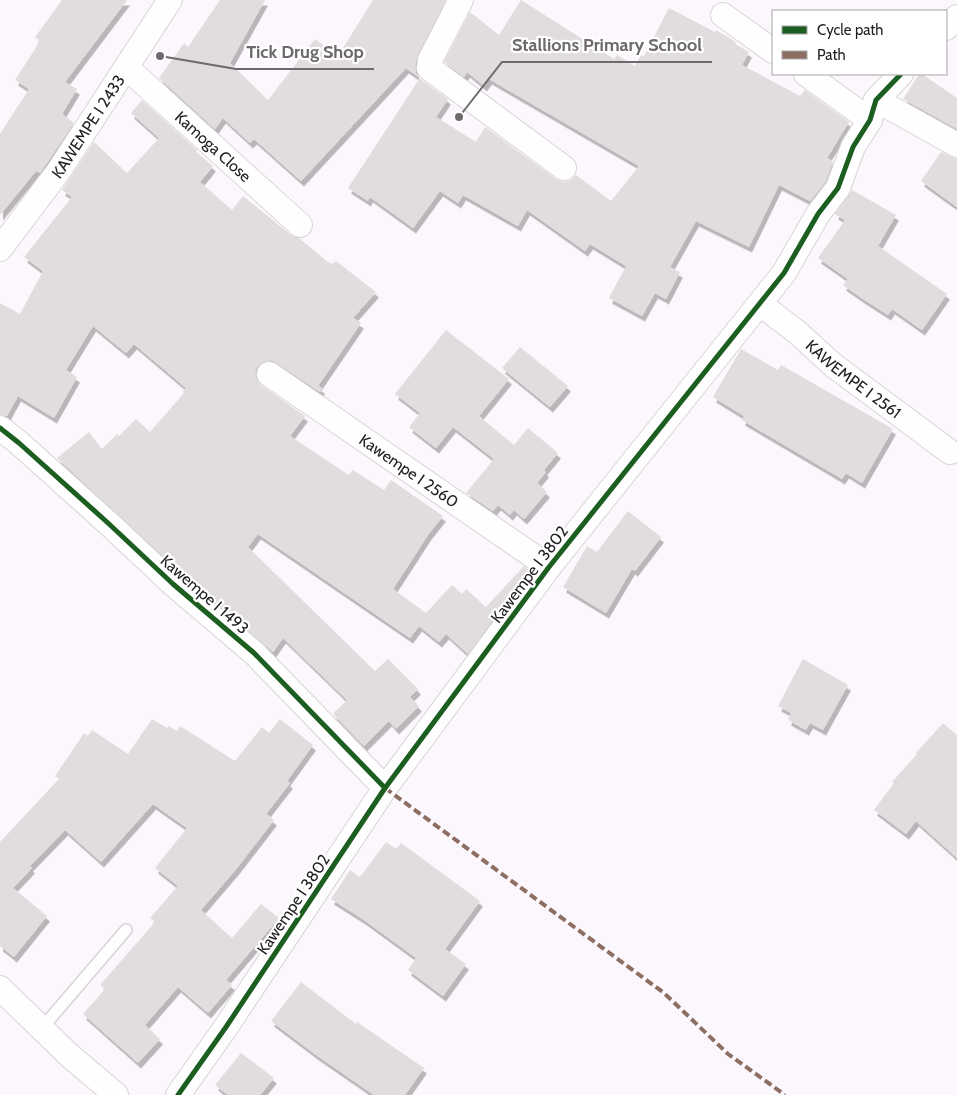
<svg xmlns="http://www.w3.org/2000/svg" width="957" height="1095" font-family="Cabin,sans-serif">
<defs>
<filter id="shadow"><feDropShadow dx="3" dy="5.5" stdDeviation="0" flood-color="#0004"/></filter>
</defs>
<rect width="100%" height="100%" fill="#fcf7fc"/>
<!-- building -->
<g fill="#e1dcde" filter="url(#shadow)">
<path d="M 62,0 L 127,0 L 65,82 L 77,89 L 62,114 L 74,123 L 40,173 L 36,171 L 0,215 L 0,134 L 29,89 L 15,80 L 40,41 L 35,37 Z"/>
<path d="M 220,0 L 265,0 L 230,63 L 268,100 L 315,39 L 338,56 L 373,0 L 446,0 L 418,54 L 415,66 L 416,73 L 420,79 L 448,99 L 436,117 L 476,142 L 485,127 L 556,179 L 563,182 L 571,180 L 576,175 L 611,201 L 639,166 L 489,79 L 484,86 L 467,72 L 464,77 L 444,62 L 470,12 L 499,35 L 521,0 L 614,59 L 617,55 L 635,66 L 641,55 L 644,56 L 669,8 L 715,32 L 716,30 L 736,42 L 735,44 L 749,52 L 742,65 L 800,96 L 805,90 L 849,122 L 827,158 L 833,161 L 826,181 L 810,201 L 779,185 L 749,247 L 696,221 L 670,267 L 680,272 L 666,299 L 655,293 L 642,316 L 609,298 L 626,266 L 590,244 L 585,251 L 527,210 L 518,226 L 463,195 L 458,203 L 440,191 L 413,228 L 370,197 L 368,201 L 348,188 L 420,78 L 406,68 L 301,181 L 254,139 L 250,143 L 223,118 L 215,129 L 159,78 L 184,43 L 188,47 Z"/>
<path d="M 919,74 L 922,74 L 957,98 L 957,129 L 903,99 Z"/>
<path d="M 142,100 L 197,150 L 196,152 L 213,166 L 200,182 L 232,210 L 243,196 L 291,235 L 299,238 L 329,263 L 330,262 L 332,264 L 336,261 L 376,292 L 353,318 L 361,323 L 318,386 L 322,388 L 320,392 L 277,363 L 271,360 L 263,362 L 257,367 L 255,373 L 257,380 L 261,385 L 305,416 L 290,436 L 349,475 L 353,470 L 384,490 L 391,480 L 443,516 L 428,535 L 393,589 L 426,613 L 452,585 L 462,594 L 466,589 L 486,607 L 524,566 L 529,570 L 468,654 L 446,634 L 439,642 L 419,626 L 410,638 L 258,534 L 248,547 L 375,671 L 388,659 L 418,689 L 410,697 L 419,706 L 396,729 L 389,721 L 364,746 L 333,714 L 347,700 L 283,638 L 273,652 L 182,574 L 57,458 L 89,432 L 102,449 L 117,434 L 119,436 L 136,419 L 150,432 L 184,393 L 182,392 L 186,388 L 134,344 L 126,353 L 93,326 L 66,370 L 77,377 L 54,418 L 18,396 L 7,416 L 0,415 L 0,303 L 20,314 L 43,271 L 24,257 L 72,197 L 62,190 L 94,142 L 127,173 L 159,138 L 131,113 Z"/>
<path d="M 941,152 L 957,159 L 957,207 L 921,181 Z"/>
<path d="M 852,190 L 896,215 L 878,246 L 947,294 L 922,330 L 892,309 L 888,315 L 863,299 L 843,285 L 848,279 L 818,258 L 845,220 L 835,214 Z"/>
<path d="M 446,330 L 509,379 L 479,416 L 514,445 L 528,428 L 558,453 L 544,470 L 546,472 L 537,483 L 547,492 L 524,519 L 514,510 L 510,515 L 498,505 L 493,511 L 466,493 L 494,459 L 453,427 L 436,448 L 409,427 L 420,413 L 395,394 Z"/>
<path d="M 520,347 L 568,386 L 550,407 L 502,368 Z"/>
<path d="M 741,349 L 778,370 L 781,365 L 893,429 L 862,483 L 846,473 L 842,479 L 742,420 L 744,416 L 713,397 Z"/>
<path d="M 628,511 L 661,537 L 635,571 L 632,569 L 606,613 L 563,587 L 587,546 L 597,552 Z"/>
<path d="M 803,659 L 848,685 L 823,730 L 810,723 L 806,730 L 788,720 L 791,713 L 778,706 Z"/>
<path d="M 152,719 L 167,728 L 169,726 L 177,731 L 180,726 L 235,761 L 262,727 L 269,733 L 280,719 L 313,745 L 287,781 L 290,783 L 266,814 L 274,820 L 237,868 L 201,910 L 232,938 L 261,904 L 279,918 L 226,980 L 232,985 L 208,1013 L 178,987 L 145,1025 L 160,1039 L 138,1063 L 83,1014 L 105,989 L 100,985 L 155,922 L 150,918 L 178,886 L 155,868 L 187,828 L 153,804 L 101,862 L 65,830 L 30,866 L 32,868 L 13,888 L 47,916 L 14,957 L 0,946 L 0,842 L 59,779 L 55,776 L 84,733 L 88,736 L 92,730 L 128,754 Z"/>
<path d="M 943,723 L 957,735 L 957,858 L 916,821 L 906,834 L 874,810 L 894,783 L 892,782 L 917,754 L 916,753 Z"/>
<path d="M 386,842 L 396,849 L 401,843 L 480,901 L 445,949 L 466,964 L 443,996 L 408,970 L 416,958 L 364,920 L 331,899 L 350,870 L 360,877 Z"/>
<path d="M 301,982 L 356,1024 L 357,1022 L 424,1068 L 405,1095 L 374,1095 L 316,1055 L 271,1021 Z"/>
<path d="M 241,1053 L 274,1078 L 260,1095 L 228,1095 L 215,1085 Z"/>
</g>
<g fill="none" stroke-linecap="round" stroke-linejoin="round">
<defs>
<path id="lane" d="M 42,1028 L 126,930"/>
<g id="street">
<path d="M 461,0 L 430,60 L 429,68 L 564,168"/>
<path d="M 723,15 L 773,51"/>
<path d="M 946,28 L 957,17"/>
<path id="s1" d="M 126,67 L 300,225"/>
<path d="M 806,74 L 870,120"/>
<path d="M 876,100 L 957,145"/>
<path id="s2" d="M 0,249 L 58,172 L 170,0"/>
<path id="s3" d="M 760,304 L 797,332 L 833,365 L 950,452"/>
<path id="s4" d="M 269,374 L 549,567"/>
<path d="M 0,428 L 19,443 L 108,523 L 173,584 L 254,653 L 385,788"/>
<path d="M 0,988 L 69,1055 L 116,1095"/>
<path d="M 178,1095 L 226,1027 L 385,788 L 549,567 L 784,273 L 818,214 L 838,188 L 853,147 L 870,120 L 876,100 L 901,74"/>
</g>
</defs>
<!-- lane casing -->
<use href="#lane" stroke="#d8d3d7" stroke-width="14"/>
<!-- street casing -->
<use href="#street" stroke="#d8d3d7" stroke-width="26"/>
<!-- lane -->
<use href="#lane" stroke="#fffeff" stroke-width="11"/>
<!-- street -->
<use href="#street" stroke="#fffeff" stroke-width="24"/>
<!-- quiet -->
<path stroke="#8d6e63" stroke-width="4" stroke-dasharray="8 4" stroke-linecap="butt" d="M 385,788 L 664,993 L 728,1054 L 785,1095"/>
<defs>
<g id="cycleway">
<path d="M 0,428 L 19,443 L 108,523 L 173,584 L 254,653 L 385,788"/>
<path d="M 178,1095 L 226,1027 L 385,788 L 549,567 L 784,273 L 818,214 L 838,188 L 853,147 L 870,120 L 876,100 L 901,74"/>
</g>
</defs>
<!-- cycleway casing -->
<use href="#cycleway" stroke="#fff" stroke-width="8"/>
<!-- cycleway -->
<use href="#cycleway" stroke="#1b5e20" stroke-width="5"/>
</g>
<g text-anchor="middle" stroke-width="4.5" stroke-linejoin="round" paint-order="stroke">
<!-- street labels -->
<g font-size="16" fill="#211d20" stroke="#fff">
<text dy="6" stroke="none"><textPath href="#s2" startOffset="151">KAWEMPE I 2433</textPath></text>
<text dy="6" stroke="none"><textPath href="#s1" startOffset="118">Kamoga Close</textPath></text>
<text dy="6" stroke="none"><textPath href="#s3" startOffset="120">KAWEMPE I 2561</textPath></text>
<text dy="6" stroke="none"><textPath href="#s4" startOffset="170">Kawempe I 2560</textPath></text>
<text transform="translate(529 574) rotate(-53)" y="6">Kawempe I 3802</text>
<text transform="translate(205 594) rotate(41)" y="6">Kawempe I 1493</text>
<text transform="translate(293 904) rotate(-56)" y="6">Kawempe I 3802</text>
</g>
</g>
<!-- callouts -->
<path fill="none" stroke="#6e696d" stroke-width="2" d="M459 117L502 62H712M160 56L236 69H374"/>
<g fill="#6e696d" stroke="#fff" stroke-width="2">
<circle cx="459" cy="117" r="5"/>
<circle cx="160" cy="56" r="5"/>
</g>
<g font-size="18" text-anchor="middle" font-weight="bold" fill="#6e696d" stroke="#fff" stroke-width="4.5" stroke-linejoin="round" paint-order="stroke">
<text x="607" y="51">Stallions Primary School</text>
<text x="305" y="58">Tick Drug Shop</text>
</g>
<!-- legend -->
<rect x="772" y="10" width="175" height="65" fill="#ffffff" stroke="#a6a5a6"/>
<rect x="782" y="26" width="25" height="8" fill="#1b5e20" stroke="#a6a5a6"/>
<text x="817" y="35" font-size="15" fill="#211d20">Cycle path</text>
<rect x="782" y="51" width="25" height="8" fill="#8d6e63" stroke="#a6a5a6"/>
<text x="817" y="60" font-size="15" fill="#211d20">Path</text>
</svg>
